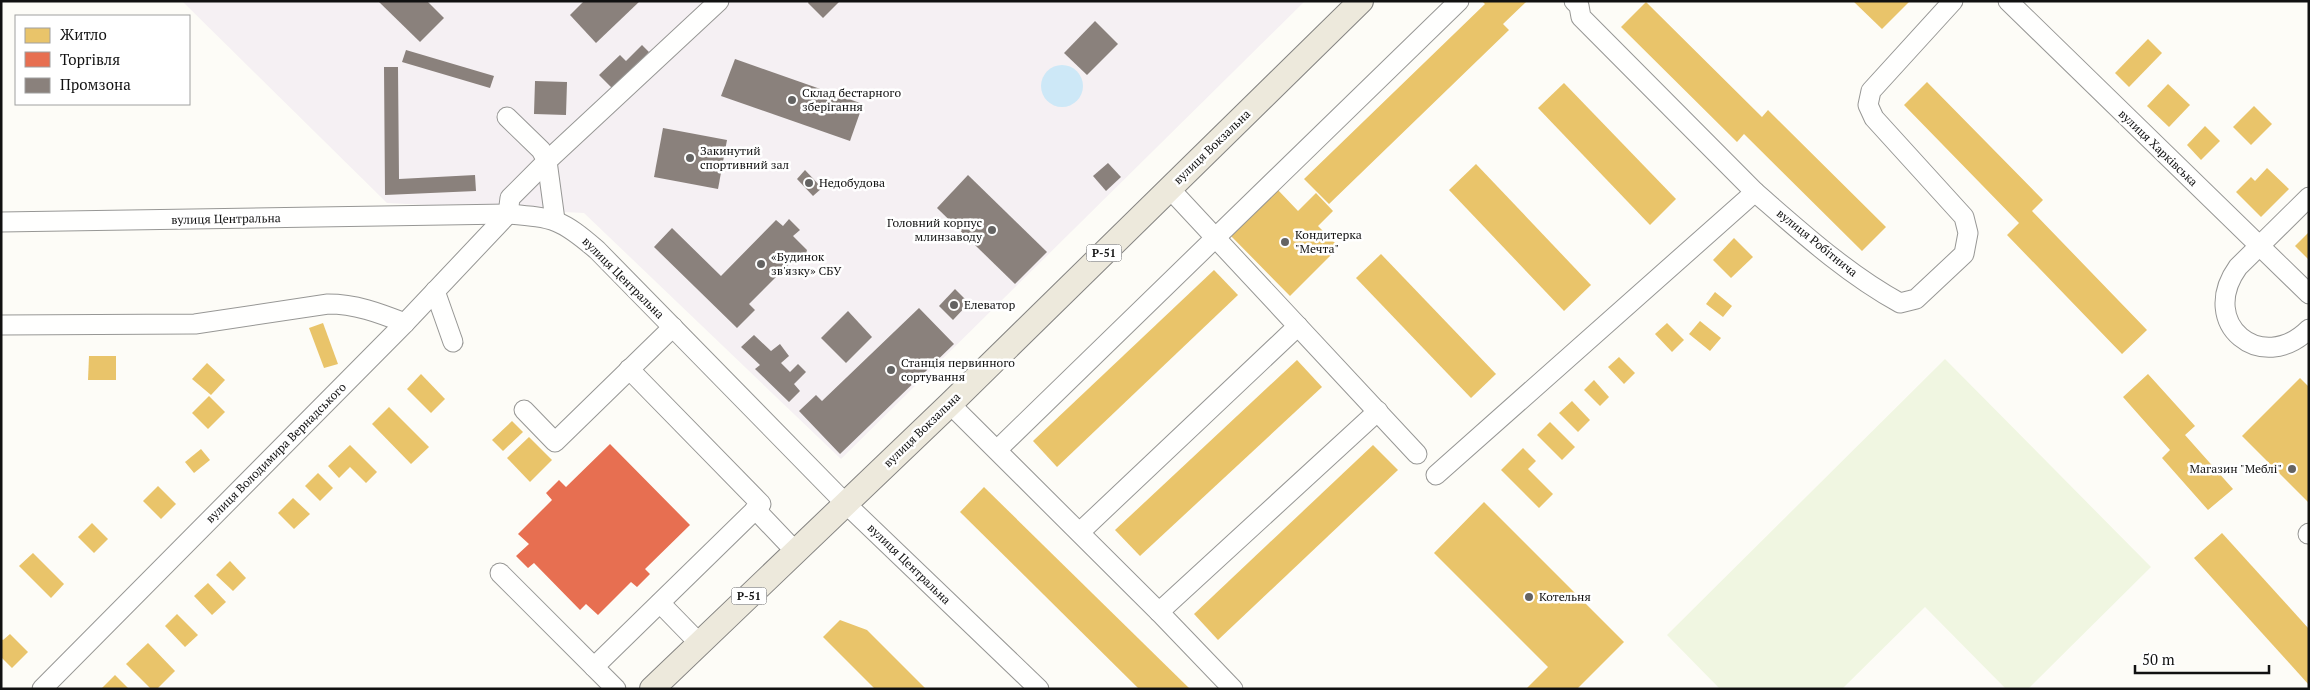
<svg xmlns="http://www.w3.org/2000/svg" width="2310" height="690" font-family="'PT Serif',serif">
<rect width="100%" height="100%" fill="#fdfcf7"/>
<!-- industrial -->
<path fill="#f5f0f3" d="M 182,1 L 1305,1 L 841,459 L 584,213 L 387,203 Z"/>
<!-- pitch -->
<path fill="#f0f6e1" d="M 1945,359 L 2151,567 L 2028,689 L 2006,689 L 1925,607 L 1842,689 L 1720,689 L 1667,635 Z"/>
<!-- water -->
<circle fill="#cde8f7" cx="1062" cy="86" r="21"/>
<!-- homes -->
<g fill="#e9c46a">
<path d="M 1482,1 L 1527,1 L 1503,24 L 1509,30 L 1329,204 L 1304,179 L 1485,4 Z"/>
<path d="M 1853,1 L 1908,1 L 1909,2 L 1882,29 Z"/>
<path d="M 1646,2 L 1762,117 L 1768,110 L 1886,227 L 1862,251 L 1744,134 L 1737,142 L 1621,27 Z"/>
<path d="M 2148,39 L 2162,53 L 2129,87 L 2115,73 Z"/>
<path d="M 1927,82 L 2043,200 L 2032,211 L 2147,330 L 2122,354 L 2007,235 L 2019,223 L 1904,105 Z"/>
<path d="M 1564,83 L 1676,199 L 1650,225 L 1538,108 Z"/>
<path d="M 2168,84 L 2190,105 L 2169,127 L 2147,106 Z"/>
<path d="M 2254,106 L 2272,124 L 2251,145 L 2233,127 Z"/>
<path d="M 2205,126 L 2220,141 L 2201,160 L 2187,145 Z"/>
<path d="M 1476,164 L 1591,285 L 1564,311 L 1449,190 Z"/>
<path d="M 2267,168 L 2289,189 L 2261,217 L 2236,192 L 2251,177 L 2255,181 Z"/>
<path d="M 1278,190 L 1298,211 L 1316,193 L 1333,211 L 1318,226 L 1339,247 L 1290,296 L 1231,236 Z"/>
<path d="M 2309,232 L 2309,260 L 2295,246 Z"/>
<path d="M 1734,238 L 1753,257 L 1731,278 L 1713,260 Z"/>
<path d="M 1381,254 L 1496,374 L 1471,398 L 1356,278 Z"/>
<path d="M 1214,270 L 1238,295 L 1057,467 L 1033,441 Z"/>
<path d="M 1715,292 L 1732,306 L 1723,317 L 1706,304 Z"/>
<path d="M 1700,321 L 1721,338 L 1710,351 L 1689,334 Z"/>
<path d="M 323,323 L 338,364 L 324,368 L 309,328 Z"/>
<path d="M 1667,323 L 1684,340 L 1672,352 L 1655,334 Z"/>
<path d="M 89,356 L 116,356 L 116,380 L 88,380 Z"/>
<path d="M 1619,357 L 1635,373 L 1624,384 L 1608,367 Z"/>
<path d="M 1297,360 L 1322,387 L 1140,556 L 1115,530 Z"/>
<path d="M 207,363 L 225,380 L 211,395 L 192,379 Z"/>
<path d="M 421,374 L 445,399 L 431,413 L 407,389 Z"/>
<path d="M 2148,374 L 2195,426 L 2185,435 L 2233,489 L 2208,510 L 2162,458 L 2170,450 L 2123,397 Z"/>
<path d="M 2300,378 L 2309,387 L 2309,503 L 2242,436 Z"/>
<path d="M 1594,380 L 1609,397 L 1600,406 L 1584,390 Z"/>
<path d="M 209,396 L 225,412 L 208,429 L 192,413 Z"/>
<path d="M 1572,401 L 1590,420 L 1578,432 L 1559,413 Z"/>
<path d="M 389,407 L 429,447 L 411,464 L 372,424 Z"/>
<path d="M 512,421 L 523,432 L 503,451 L 492,440 Z"/>
<path d="M 1550,422 L 1575,447 L 1562,460 L 1537,435 Z"/>
<path d="M 529,437 L 552,460 L 530,482 L 507,458 Z"/>
<path d="M 350,445 L 377,472 L 366,483 L 350,467 L 339,478 L 328,466 Z"/>
<path d="M 1373,445 L 1398,470 L 1218,640 L 1194,614 Z"/>
<path d="M 1523,448 L 1536,461 L 1528,469 L 1553,494 L 1539,508 L 1501,470 Z"/>
<path d="M 201,449 L 210,460 L 194,473 L 185,462 Z"/>
<path d="M 318,473 L 333,488 L 320,501 L 305,486 Z"/>
<path d="M 158,486 L 176,504 L 161,519 L 143,501 Z"/>
<path d="M 984,487 L 1190,689 L 1139,689 L 960,512 Z"/>
<path d="M 293,498 L 310,514 L 294,529 L 278,513 Z"/>
<path d="M 1484,502 L 1624,642 L 1577,689 L 1526,689 L 1548,667 L 1434,553 Z"/>
<path d="M 92,523 L 108,539 L 94,553 L 78,537 Z"/>
<path d="M 2222,533 L 2309,629 L 2309,685 L 2194,558 Z"/>
<path d="M 33,553 L 64,584 L 51,598 L 19,566 Z"/>
<path d="M 230,561 L 246,578 L 233,591 L 216,575 Z"/>
<path d="M 208,583 L 226,602 L 212,615 L 194,596 Z"/>
<path d="M 177,614 L 198,635 L 185,647 L 165,626 Z"/>
<path d="M 840,620 L 867,630 L 926,689 L 875,689 L 823,637 Z"/>
<path d="M 10,634 L 28,652 L 12,668 L 1,657 L 1,639 L 3,640 Z"/>
<path d="M 148,643 L 175,671 L 157,689 L 151,689 L 126,664 Z"/>
<path d="M 115,675 L 129,689 L 101,689 Z"/>
</g>
<!-- shops -->
<path fill="#e76f51" d="M 610,444 L 690,525 L 645,569 L 650,574 L 637,587 L 631,582 L 598,615 L 586,604 L 580,610 L 534,563 L 528,568 L 516,556 L 529,544 L 518,534 L 552,500 L 546,493 L 559,480 L 566,487 Z"/>
<!-- industry -->
<g fill="#8a817c">
<path d="M 378,1 L 427,1 L 444,18 L 420,42 Z"/>
<path d="M 584,1 L 640,1 L 596,43 L 570,15 Z"/>
<path d="M 809,1 L 840,1 L 823,18 L 808,3 Z"/>
<path d="M 1095,21 L 1118,44 L 1087,75 L 1064,53 Z"/>
<path d="M 642,45 L 649,52 L 612,88 L 599,75 L 620,55 L 626,61 Z"/>
<path d="M 406,50 L 494,76 L 490,88 L 402,62 Z"/>
<path d="M 735,59 L 863,104 L 850,141 L 721,96 Z"/>
<path d="M 384,67 L 398,67 L 399,179 L 475,175 L 476,191 L 385,195 Z"/>
<path d="M 535,81 L 567,82 L 566,115 L 534,114 Z"/>
<path d="M 663,128 L 727,140 L 718,189 L 654,177 Z"/>
<path d="M 1108,163 L 1121,177 L 1106,191 L 1093,176 Z"/>
<path d="M 805,170 L 822,188 L 813,196 L 797,179 Z"/>
<path d="M 968,175 L 1047,252 L 1015,284 L 937,208 Z"/>
<path d="M 789,219 L 800,230 L 793,236 L 807,250 L 806,254 L 803,258 L 799,254 L 749,304 L 755,310 L 737,328 L 654,247 L 672,228 L 721,276 L 776,220 L 783,226 Z"/>
<path d="M 955,289 L 969,303 L 953,320 L 939,306 Z"/>
<path d="M 919,308 L 954,344 L 840,454 L 799,411 L 816,395 L 822,401 Z"/>
<path d="M 848,311 L 872,337 L 846,363 L 821,338 Z"/>
<path d="M 754,335 L 771,351 L 780,344 L 789,356 L 781,363 L 790,372 L 798,364 L 806,372 L 794,384 L 800,391 L 789,402 L 755,369 L 760,365 L 741,347 Z"/>
</g>
<g fill="none" stroke-linecap="round" stroke-linejoin="round">
<defs>
<g id="minor">
<path d="M 1574,1 L 1579,6 L 1581,17 L 1755,192"/>
<path d="M 2008,1 L 2309,294"/>
<path d="M 507,117 L 541,150 L 547,161 L 555,220"/>
<path d="M 1170,189 L 1417,454"/>
<path d="M 2309,197 L 2238,267 C 2197,324 2262,376 2309,329"/>
<path d="M 1,222 L 508,214 C 555,218 561,219 597,250 L 845,503 L 1039,689"/>
<path d="M 435,291 L 453,342"/>
<path d="M 1,325 L 195,324 L 328,304 C 356,304 379,313 405,323"/>
<path d="M 950,404 L 1159,612 L 1378,411"/>
<path d="M 524,410 L 555,442 L 673,327"/>
<path d="M 997,450 L 1459,1"/>
<path d="M 1436,475 L 1755,192 C 1801,232 1847,274 1900,303 L 1916,299 L 1964,254 L 1968,233 L 1964,217 L 1874,118 L 1868,105 L 1871,91 L 1953,1"/>
<path d="M 755,509 L 795,551"/>
<path d="M 1080,532 L 1298,326"/>
<path d="M 2308,534 L 2309,533"/>
<path d="M 500,573 L 616,689"/>
<path d="M 660,603 L 700,644"/>
<path d="M 1159,612 L 1233,689"/>
<path d="M 594,667 L 761,504 L 629,369"/>
<path d="M 42,689 L 405,323 L 508,214 L 510,198 L 547,161 L 719,1"/>
</g>
<path id="major" d="M 652,689 L 950,404 L 1361,1"/>
</defs>
<!-- minor casing -->
<use href="#minor" stroke="#979795" stroke-width="21"/>
<!-- major casing -->
<use href="#major" stroke="#858482" stroke-width="26"/>
<!-- minor -->
<use href="#minor" stroke="#fffffe" stroke-width="19"/>
<!-- major -->
<use href="#major" stroke="#ede9dc" stroke-width="24"/>
</g>
<!-- markers -->
<g fill="#646362" stroke="#fff" stroke-width="2">
<circle cx="792" cy="100" r="5"/>
<circle cx="690" cy="158" r="5"/>
<circle cx="809" cy="183" r="5"/>
<circle cx="992" cy="230" r="5"/>
<circle cx="1285" cy="242" r="5"/>
<circle cx="761" cy="264" r="5"/>
<circle cx="954" cy="305" r="5"/>
<circle cx="891" cy="370" r="5"/>
<circle cx="2292" cy="469" r="5"/>
<circle cx="1529" cy="597" r="5"/>
</g>
<g text-anchor="middle" stroke-width="5" stroke-linejoin="round" paint-order="stroke">
<!-- shield labels -->
<g fill="#fff" stroke="#585858" stroke-width="1">
<rect x="1086.5" y="244.5" width="35" height="17" rx="4"/>
<rect x="731.5" y="587.5" width="35" height="17" rx="4"/>
</g>
<g font-size="11" font-weight="bold" fill="#111">
<text x="1104" y="257">Р-51</text>
<text x="749" y="600">Р-51</text>
</g>
<!-- poi labels -->
<g font-size="12" fill="#111" stroke="#fff" text-anchor="start">
<text x="802" y="97">Склад бестарного<tspan x="802" dy="14">зберігання</tspan></text>
<text x="700" y="155">Закинутий<tspan x="700" dy="14">спортивний зал</tspan></text>
<text x="819" y="187">Недобудова</text>
<text x="982" y="227" text-anchor="end">Головний корпус<tspan x="982" dy="14">млинзаводу</tspan></text>
<text x="1295" y="239">Кондитерка<tspan x="1295" dy="14">"Мечта"</tspan></text>
<text x="771" y="261">«Будинок<tspan x="771" dy="14">зв'язку» СБУ</tspan></text>
<text x="964" y="309">Елеватор</text>
<text x="901" y="367">Станція первинного<tspan x="901" dy="14">сортування</tspan></text>
<text x="2282" y="473" text-anchor="end">Магазин "Меблі"</text>
<text x="1539" y="601">Котельня</text>
</g>
<!-- street labels -->
<g font-size="12" fill="#111" stroke="#fff">
<text transform="translate(1212 147) rotate(-44)" y="4">вулиця Вокзальна</text>
<text transform="translate(2158 148) rotate(44)" y="4">вулиця Харківська</text>
<text transform="translate(226 219) rotate(-1)" y="4">вулиця Центральна</text>
<text transform="translate(1817 243) rotate(39)" y="4">вулиця Робітнича</text>
<text transform="translate(623 278) rotate(45)" y="4">вулиця Центральна</text>
<text transform="translate(922 430) rotate(-44)" y="4">вулиця Вокзальна</text>
<text transform="translate(276 453) rotate(-45)" y="4">вулиця Володимира Вернадського</text>
<text transform="translate(909 564) rotate(44)" y="4">вулиця Центральна</text>
</g>
</g>
<!-- border -->
<rect width="2310" height="690" fill="none" stroke="#111111" stroke-width="5"/>
<!-- legend -->
<rect x="15" y="15" width="175" height="90" fill="#ffffff" stroke="#a0a0a0"/>
<rect x="25" y="28" width="25" height="15" fill="#e9c46a" stroke="#a0a0a0"/>
<text x="60" y="40" font-size="15" fill="#111111">Житло</text>
<rect x="25" y="52" width="25" height="15" fill="#e76f51" stroke="#a0a0a0"/>
<text x="60" y="65" font-size="15" fill="#111111">Торгівля</text>
<rect x="25" y="78" width="25" height="15" fill="#8a817c" stroke="#a0a0a0"/>
<text x="60" y="90" font-size="15" fill="#111111">Промзона</text>
<!-- scale -->
<path d="M2135 665v8h134v-8" fill="none" stroke="#111111" stroke-width="2.5"/>
<text x="2142" y="665" font-size="15" fill="#111111" stroke="#ffffff" stroke-width="4" paint-order="stroke">50 m</text>
</svg>
